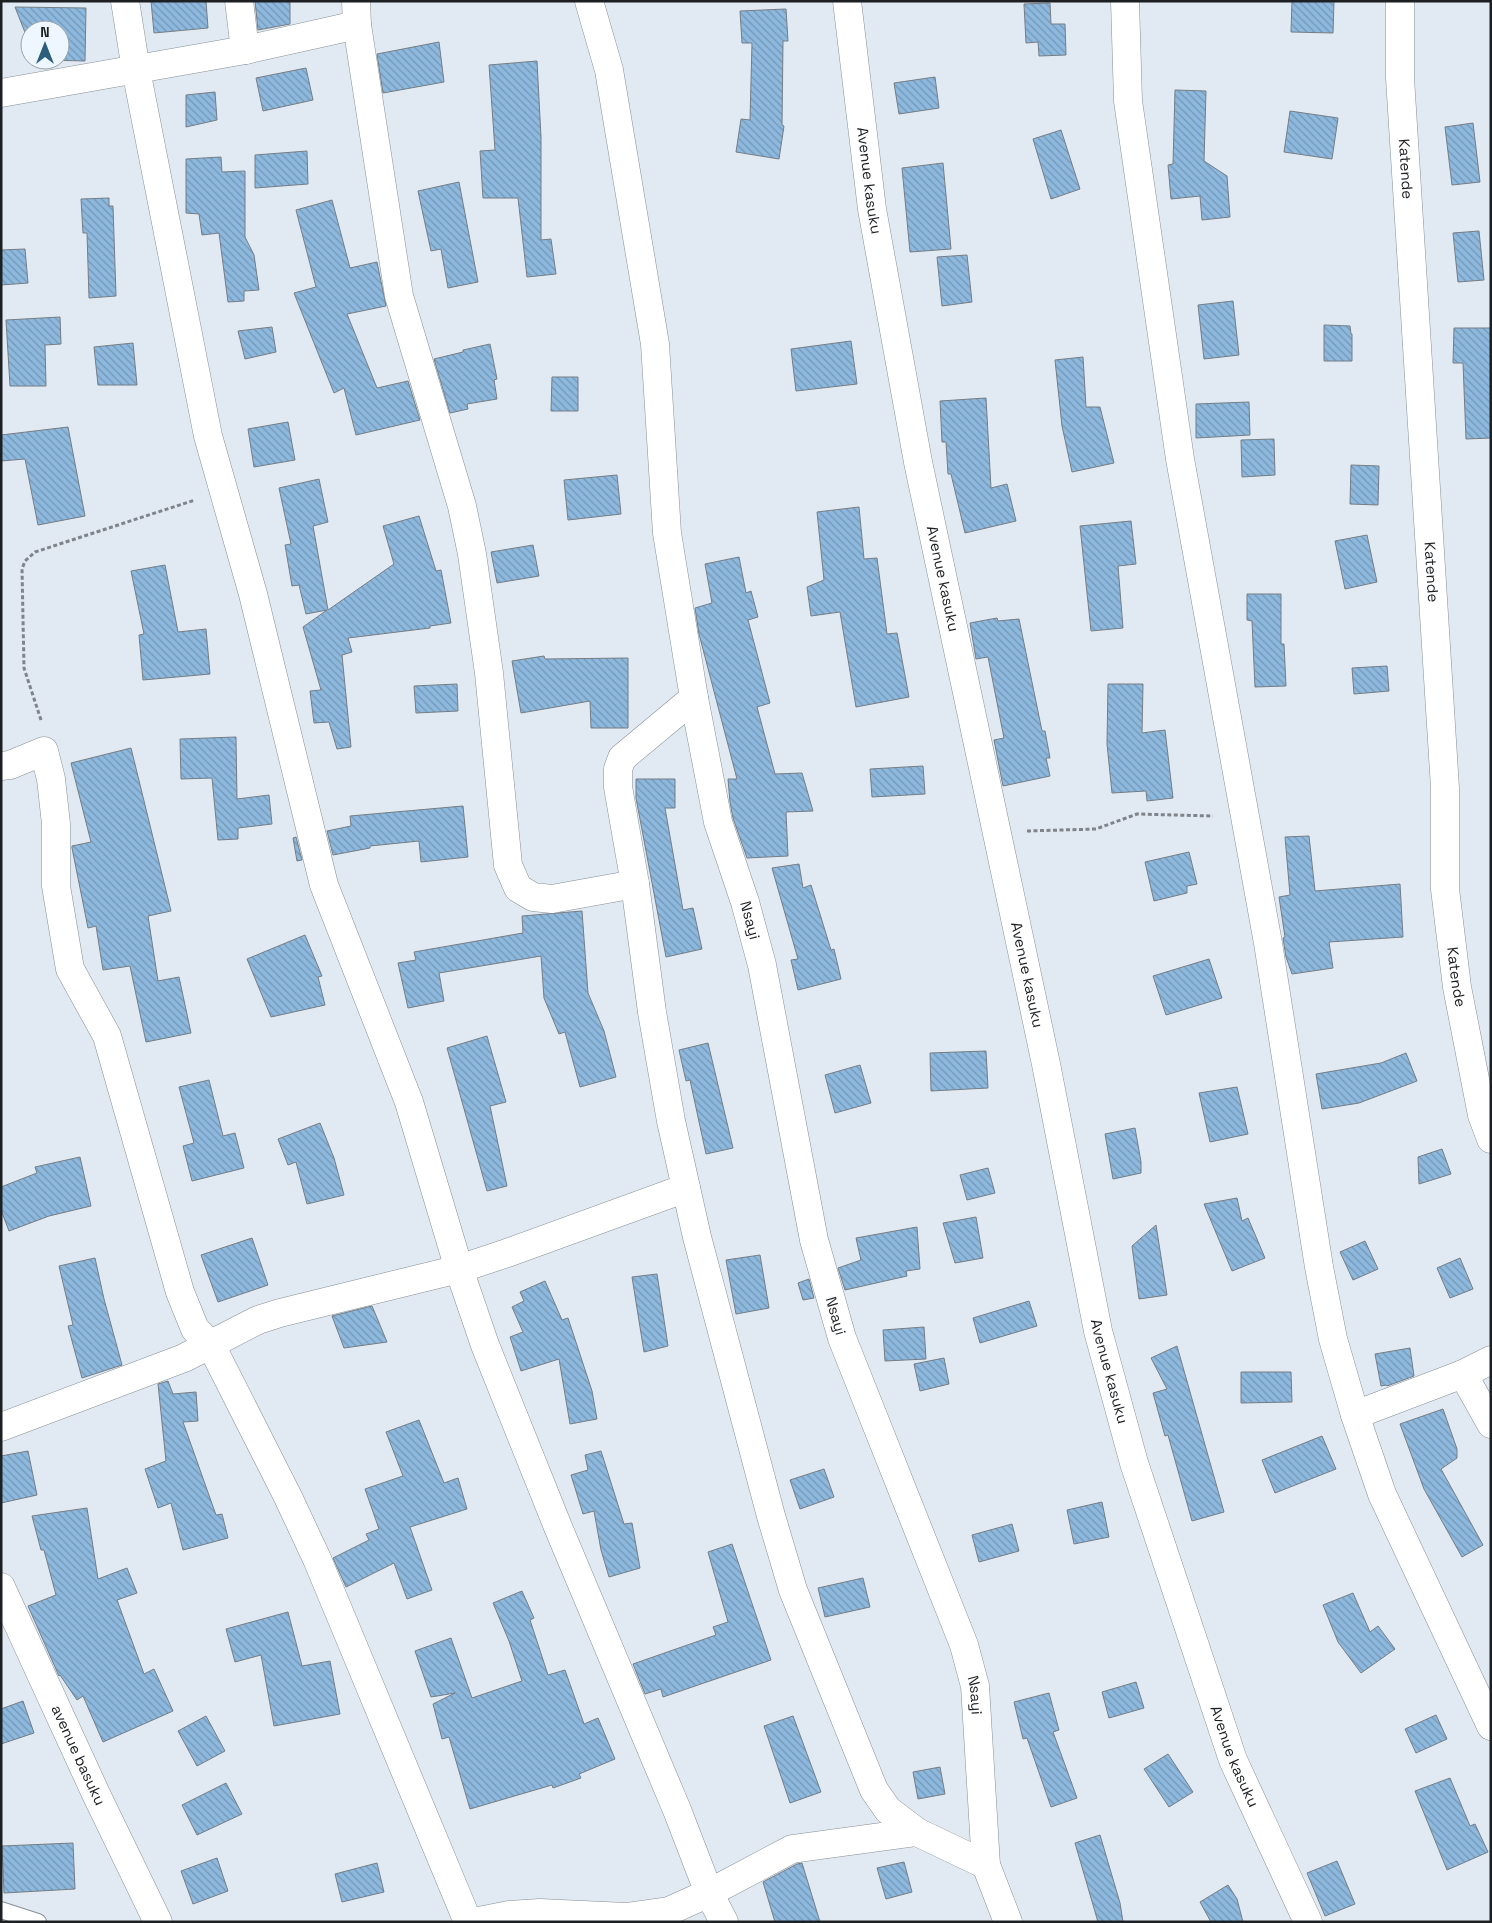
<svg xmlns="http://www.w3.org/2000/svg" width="1492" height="1923" font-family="'Space Grotesk',sans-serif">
<defs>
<pattern id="building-back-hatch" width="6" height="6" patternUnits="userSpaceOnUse" patternTransform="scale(1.25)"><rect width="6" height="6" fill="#8eb9df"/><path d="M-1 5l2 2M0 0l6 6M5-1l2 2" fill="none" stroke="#7396b4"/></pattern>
</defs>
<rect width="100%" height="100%" fill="#e1e9f2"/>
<!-- building -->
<g fill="url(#building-back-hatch)" stroke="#757d84">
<path d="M 151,1 L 206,1 L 208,28 L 154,33 Z"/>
<path d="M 255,1 L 290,1 L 290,24 L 258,30 Z"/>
<path d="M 1292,1 L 1334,1 L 1333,33 L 1291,32 Z"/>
<path d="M 1050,3 L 1051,24 L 1065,24 L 1066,55 L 1039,56 L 1038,42 L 1026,43 L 1024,4 Z"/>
<path d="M 15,7 L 86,8 L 85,61 L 46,60 L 60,60 L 60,30 L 30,30 L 30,45 Z"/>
<path d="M 786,9 L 788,41 L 783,41 L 782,125 L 784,126 L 779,159 L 736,152 L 741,119 L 750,120 L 752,43 L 742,43 L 740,11 Z"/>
<path d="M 439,42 L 444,82 L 383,93 L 377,54 Z"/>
<path d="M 537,61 L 541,137 L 541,240 L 551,239 L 556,274 L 527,277 L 518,198 L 483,198 L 480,151 L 495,150 L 489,65 Z"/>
<path d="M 306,68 L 313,100 L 263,111 L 256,78 Z"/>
<path d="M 935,77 L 939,108 L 899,114 L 894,83 Z"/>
<path d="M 1175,90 L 1206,91 L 1204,161 L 1227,176 L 1230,217 L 1202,220 L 1200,196 L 1171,199 L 1168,165 L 1173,164 Z"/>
<path d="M 215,92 L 217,120 L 186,127 L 186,95 Z"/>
<path d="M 1290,111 L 1338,118 L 1332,159 L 1284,152 Z"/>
<path d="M 1473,123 L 1480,182 L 1452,185 L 1445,127 Z"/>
<path d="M 1061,130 L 1080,189 L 1051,199 L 1033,139 Z"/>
<path d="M 307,151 L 308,184 L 255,188 L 255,155 Z"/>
<path d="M 221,157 L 222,172 L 245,171 L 245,237 L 254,255 L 259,290 L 244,291 L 244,301 L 228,302 L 219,233 L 202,235 L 199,214 L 186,213 L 186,159 Z"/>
<path d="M 943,163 L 951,249 L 910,252 L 902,168 Z"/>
<path d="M 459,182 L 478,282 L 448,288 L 441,249 L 431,251 L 418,191 Z"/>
<path d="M 109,198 L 109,206 L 113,206 L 116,296 L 89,298 L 87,233 L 83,233 L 81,199 Z"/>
<path d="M 332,200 L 350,268 L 377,262 L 386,306 L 347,314 L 377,388 L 408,381 L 420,420 L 356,435 L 344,388 L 334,393 L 294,293 L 316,287 L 296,210 Z"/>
<path d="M 1479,231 L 1484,280 L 1458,282 L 1453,233 Z"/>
<path d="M 25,249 L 28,283 L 1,285 L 1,250 Z"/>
<path d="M 967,255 L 972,302 L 942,306 L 937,257 Z"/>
<path d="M 1233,301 L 1239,355 L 1204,359 L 1198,305 Z"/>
<path d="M 60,317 L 61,344 L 45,345 L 46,386 L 10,386 L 6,320 Z"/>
<path d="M 1324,325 L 1350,326 L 1351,334 L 1352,334 L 1352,361 L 1324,361 Z"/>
<path d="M 272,327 L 276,352 L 245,359 L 238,331 Z"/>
<path d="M 1454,328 L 1491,328 L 1491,438 L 1466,439 L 1463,363 L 1453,363 Z"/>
<path d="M 851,341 L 857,384 L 796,391 L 791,349 Z"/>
<path d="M 133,343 L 137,385 L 98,385 L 94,347 Z"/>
<path d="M 490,344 L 497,379 L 494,380 L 497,399 L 467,404 L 468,409 L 450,413 L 434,359 L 463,352 L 463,350 Z"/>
<path d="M 1083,357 L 1086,407 L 1100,407 L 1114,463 L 1072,472 L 1062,426 L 1055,360 Z"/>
<path d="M 552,377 L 578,377 L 578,411 L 551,411 Z"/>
<path d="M 986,398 L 991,488 L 1007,484 L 1016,521 L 965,533 L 951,474 L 948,474 L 946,442 L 942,442 L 940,401 Z"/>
<path d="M 1249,402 L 1250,435 L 1196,438 L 1196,404 Z"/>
<path d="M 288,422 L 295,460 L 254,467 L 248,429 Z"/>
<path d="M 68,427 L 85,516 L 38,525 L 25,459 L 1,461 L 1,435 Z"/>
<path d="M 1274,439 L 1275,475 L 1242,477 L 1241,440 Z"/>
<path d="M 1351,465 L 1379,466 L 1378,505 L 1350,504 Z"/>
<path d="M 617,475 L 621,514 L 568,520 L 564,480 Z"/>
<path d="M 319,479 L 328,522 L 313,526 L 328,610 L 394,564 L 383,526 L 419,516 L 436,571 L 441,570 L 451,623 L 430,626 L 430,628 L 348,638 L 352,652 L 342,655 L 351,747 L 337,749 L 329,722 L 314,723 L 310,691 L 321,690 L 303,627 L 327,610 L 306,614 L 299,585 L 292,586 L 285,545 L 291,544 L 279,488 Z"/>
<path d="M 859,507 L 864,559 L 877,558 L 887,634 L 897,633 L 909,697 L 856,707 L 840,612 L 811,616 L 807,587 L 824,580 L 817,512 Z"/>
<path d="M 1131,521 L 1136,564 L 1118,566 L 1123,628 L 1091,631 L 1080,526 Z"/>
<path d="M 1367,535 L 1377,582 L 1345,589 L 1335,541 Z"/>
<path d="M 533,545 L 539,576 L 497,583 L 491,552 Z"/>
<path d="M 739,557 L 746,593 L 751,591 L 758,617 L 748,620 L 770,703 L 757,707 L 775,774 L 802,773 L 813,811 L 786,812 L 788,856 L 747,858 L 733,818 L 730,802 L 728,779 L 737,779 L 699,634 L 695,608 L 712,603 L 705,564 Z"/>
<path d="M 165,565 L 178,632 L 206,629 L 210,674 L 143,680 L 139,635 L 144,634 L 131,571 Z"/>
<path d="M 1247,594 L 1281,594 L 1281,644 L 1284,644 L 1286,686 L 1255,687 L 1252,621 L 1247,620 Z"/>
<path d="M 997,618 L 998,621 L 1019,619 L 1042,731 L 1045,731 L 1050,758 L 1046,758 L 1050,776 L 1003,786 L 994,740 L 1004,738 L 988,657 L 976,659 L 970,623 Z"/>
<path d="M 544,656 L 545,659 L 628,658 L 628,728 L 591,728 L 590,701 L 521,713 L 512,661 Z"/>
<path d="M 1387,666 L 1389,691 L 1354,694 L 1352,668 Z"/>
<path d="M 457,684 L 458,711 L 416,713 L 414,686 Z"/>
<path d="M 1108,684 L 1143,684 L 1142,733 L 1165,730 L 1173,798 L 1147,801 L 1146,791 L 1112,793 L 1107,744 Z"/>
<path d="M 236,737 L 237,799 L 269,795 L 272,824 L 238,828 L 238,839 L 218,840 L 212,778 L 181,779 L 180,739 Z"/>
<path d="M 131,748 L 171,911 L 148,916 L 158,981 L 179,977 L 191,1033 L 146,1042 L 130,966 L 103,970 L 96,926 L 88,928 L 72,848 L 72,846 L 91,842 L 71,763 Z"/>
<path d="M 923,766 L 925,794 L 872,797 L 870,769 Z"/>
<path d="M 636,779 L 675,779 L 675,808 L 665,808 L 683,910 L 693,908 L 702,949 L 666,957 L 636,798 Z"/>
<path d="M 463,806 L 468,857 L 421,862 L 419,841 L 370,846 L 370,848 L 333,855 L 327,831 L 351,826 L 350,816 Z"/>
<path d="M 1309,836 L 1315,891 L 1400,884 L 1403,937 L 1329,942 L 1333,968 L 1292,974 L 1286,957 L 1283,938 L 1285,937 L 1279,897 L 1290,895 L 1285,837 Z"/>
<path d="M 296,837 L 302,860 L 297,861 L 293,838 Z"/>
<path d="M 1189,852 L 1197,884 L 1187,886 L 1187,893 L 1154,901 L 1145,862 Z"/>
<path d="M 799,864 L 803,888 L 811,885 L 831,950 L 834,949 L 841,979 L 798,990 L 791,960 L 798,959 L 772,868 Z"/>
<path d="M 582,911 L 588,993 L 604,1031 L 616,1077 L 580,1087 L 565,1032 L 559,1034 L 544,998 L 541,956 L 439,973 L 444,1001 L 408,1008 L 398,963 L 416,960 L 414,952 L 523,933 L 522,916 Z"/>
<path d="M 305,935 L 322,976 L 318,977 L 325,1005 L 271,1017 L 247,959 Z"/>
<path d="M 1209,959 L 1222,998 L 1166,1015 L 1153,976 Z"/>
<path d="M 487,1036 L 506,1102 L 490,1106 L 507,1186 L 487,1191 L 447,1048 Z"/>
<path d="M 708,1043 L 733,1148 L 706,1154 L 690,1080 L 686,1081 L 679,1050 Z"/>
<path d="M 986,1051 L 988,1088 L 931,1091 L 930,1053 Z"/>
<path d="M 1406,1053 L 1417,1081 L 1359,1103 L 1322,1109 L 1316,1074 L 1381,1063 Z"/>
<path d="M 860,1065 L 871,1103 L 835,1113 L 825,1075 Z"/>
<path d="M 209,1080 L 223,1136 L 235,1133 L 244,1168 L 192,1181 L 183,1146 L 194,1143 L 179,1087 Z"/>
<path d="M 1237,1087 L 1248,1134 L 1210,1142 L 1199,1093 Z"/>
<path d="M 320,1123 L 334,1158 L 344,1195 L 307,1204 L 296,1162 L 288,1165 L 278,1139 Z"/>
<path d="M 1135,1128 L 1141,1162 L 1141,1173 L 1113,1179 L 1105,1134 Z"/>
<path d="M 1442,1149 L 1451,1174 L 1419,1184 L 1418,1157 Z"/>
<path d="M 80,1157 L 91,1206 L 49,1216 L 9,1231 L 1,1210 L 1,1187 L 37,1173 L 35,1167 Z"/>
<path d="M 988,1168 L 995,1193 L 967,1200 L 960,1175 Z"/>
<path d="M 1237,1198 L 1242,1221 L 1248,1218 L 1265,1258 L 1232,1271 L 1204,1204 Z"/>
<path d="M 976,1217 L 983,1258 L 955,1263 L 943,1223 Z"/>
<path d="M 1156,1225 L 1167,1295 L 1139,1299 L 1132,1246 Z"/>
<path d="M 917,1227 L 920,1269 L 906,1271 L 907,1276 L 845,1290 L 838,1268 L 861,1260 L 856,1238 Z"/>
<path d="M 252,1238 L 268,1285 L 218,1302 L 201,1255 Z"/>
<path d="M 1365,1241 L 1378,1269 L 1353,1280 L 1340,1252 Z"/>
<path d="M 760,1255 L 769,1308 L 736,1314 L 726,1260 Z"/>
<path d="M 95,1258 L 104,1299 L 122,1365 L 82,1378 L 68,1326 L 73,1325 L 59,1266 Z"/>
<path d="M 1460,1258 L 1473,1289 L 1450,1298 L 1437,1268 Z"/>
<path d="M 657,1274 L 668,1346 L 644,1352 L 632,1277 Z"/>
<path d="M 809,1279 L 814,1298 L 803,1300 L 798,1283 Z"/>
<path d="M 545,1281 L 562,1320 L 568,1318 L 592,1391 L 597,1419 L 570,1424 L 559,1359 L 521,1371 L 510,1337 L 523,1332 L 512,1307 L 524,1301 L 520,1292 Z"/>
<path d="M 1029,1301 L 1037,1326 L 980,1343 L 973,1318 Z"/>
<path d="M 372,1306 L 387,1342 L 344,1348 L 332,1316 Z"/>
<path d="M 924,1327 L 926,1359 L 885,1361 L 883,1330 Z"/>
<path d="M 1177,1346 L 1224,1512 L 1192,1521 L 1168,1435 L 1165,1436 L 1153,1393 L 1167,1389 L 1151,1358 Z"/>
<path d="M 1410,1348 L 1414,1376 L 1387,1386 L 1386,1385 L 1381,1386 L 1375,1354 Z"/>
<path d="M 944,1358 L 949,1384 L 920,1391 L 914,1364 Z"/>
<path d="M 1241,1372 L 1291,1372 L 1292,1402 L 1241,1403 Z"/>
<path d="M 168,1381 L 173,1394 L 196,1392 L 198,1421 L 183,1422 L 216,1515 L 222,1514 L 228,1538 L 183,1550 L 171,1503 L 158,1508 L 145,1469 L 166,1461 L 158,1384 Z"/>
<path d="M 1443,1409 L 1457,1449 L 1457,1458 L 1441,1469 L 1483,1545 L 1462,1557 L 1424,1489 L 1400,1424 Z"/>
<path d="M 419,1420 L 444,1483 L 458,1478 L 467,1509 L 410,1527 L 432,1590 L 407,1599 L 394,1563 L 346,1587 L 333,1558 L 369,1540 L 366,1534 L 379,1529 L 365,1489 L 403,1476 L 386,1432 Z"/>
<path d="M 1322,1436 L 1336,1469 L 1275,1493 L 1262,1460 Z"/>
<path d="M 28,1451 L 37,1495 L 1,1503 L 1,1456 Z"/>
<path d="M 601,1451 L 624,1524 L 632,1523 L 640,1568 L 609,1577 L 601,1550 L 594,1511 L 583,1514 L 571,1475 L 588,1470 L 585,1455 Z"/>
<path d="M 824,1469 L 834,1497 L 800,1509 L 790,1480 Z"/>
<path d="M 1102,1502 L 1109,1537 L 1074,1544 L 1067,1510 Z"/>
<path d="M 87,1508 L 98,1579 L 127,1568 L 137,1593 L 117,1600 L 144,1674 L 154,1669 L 173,1711 L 103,1742 L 83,1696 L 77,1700 L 60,1675 L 59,1676 L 28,1606 L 56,1595 L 44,1550 L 41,1550 L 32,1516 Z"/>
<path d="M 1012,1524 L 1019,1551 L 979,1562 L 972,1535 Z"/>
<path d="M 732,1544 L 771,1660 L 663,1697 L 661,1689 L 645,1694 L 633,1664 L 716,1635 L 713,1627 L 728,1622 L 708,1552 Z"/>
<path d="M 863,1578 L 870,1607 L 825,1617 L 818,1588 Z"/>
<path d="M 522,1591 L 534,1618 L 530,1620 L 548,1675 L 565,1670 L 584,1724 L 598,1718 L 615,1759 L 579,1774 L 581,1778 L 553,1788 L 552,1785 L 470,1809 L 449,1737 L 442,1739 L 433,1704 L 455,1693 L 431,1697 L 415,1651 L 451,1638 L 472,1698 L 522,1681 L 509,1641 L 493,1603 Z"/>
<path d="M 1353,1593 L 1370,1632 L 1378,1626 L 1395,1649 L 1361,1673 L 1338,1642 L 1323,1605 Z"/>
<path d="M 288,1612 L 302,1666 L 330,1661 L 340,1714 L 274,1726 L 261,1655 L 235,1662 L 226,1629 Z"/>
<path d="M 1136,1682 L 1144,1708 L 1109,1718 L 1102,1692 Z"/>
<path d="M 1049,1693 L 1059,1730 L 1053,1732 L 1077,1798 L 1051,1807 L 1027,1738 L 1023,1739 L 1014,1702 Z"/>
<path d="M 23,1701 L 34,1733 L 1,1744 L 1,1709 Z"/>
<path d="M 1436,1715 L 1447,1739 L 1416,1753 L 1405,1729 Z"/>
<path d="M 206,1716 L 225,1751 L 197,1766 L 178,1731 Z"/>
<path d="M 793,1716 L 821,1792 L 790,1803 L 764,1726 Z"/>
<path d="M 1168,1754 L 1193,1792 L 1169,1807 L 1144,1769 Z"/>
<path d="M 940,1767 L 945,1794 L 918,1799 L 913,1772 Z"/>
<path d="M 1450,1778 L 1470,1826 L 1475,1824 L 1488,1852 L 1447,1870 L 1415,1791 Z"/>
<path d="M 226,1783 L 242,1814 L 197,1835 L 182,1805 Z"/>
<path d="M 1100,1835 L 1120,1903 L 1123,1922 L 1098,1922 L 1075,1843 Z"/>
<path d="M 73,1843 L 75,1889 L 4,1893 L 2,1846 Z"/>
<path d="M 217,1858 L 228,1891 L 193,1904 L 181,1871 Z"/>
<path d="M 1337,1861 L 1355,1904 L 1325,1916 L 1307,1873 Z"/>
<path d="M 904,1862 L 912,1892 L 886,1899 L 877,1868 Z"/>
<path d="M 377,1863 L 384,1892 L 342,1902 L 335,1874 Z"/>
<path d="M 802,1863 L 820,1922 L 775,1922 L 763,1882 L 797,1864 Z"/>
<path d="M 1228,1885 L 1237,1899 L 1243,1922 L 1211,1922 L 1200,1902 Z"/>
</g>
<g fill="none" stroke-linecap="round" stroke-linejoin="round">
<defs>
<path id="lane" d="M 1,1910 L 38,1922"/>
<g id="street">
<path d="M 125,1 L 136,70 L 208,436 L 253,594 L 324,885 L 409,1102 L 459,1269 L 485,1345 L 558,1527 L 677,1810 L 709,1893 L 724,1922"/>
<path d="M 239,1 L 245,50"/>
<path d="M 356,1 L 357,25 L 399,296 L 462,506 L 472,554 L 489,673 L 508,865 L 518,888 L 533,897 L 552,899 L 635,884"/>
<path id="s1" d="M 589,1 L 609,70 L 655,344 L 667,533 L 694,698 L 718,822 L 745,902 L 762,965 L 814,1240 L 842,1338 L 964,1645 L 975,1686 L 986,1865 L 1008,1922"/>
<path id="s2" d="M 847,1 L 872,209 L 918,462 L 1046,1064 L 1098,1331 L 1134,1463 L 1233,1760 L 1308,1922"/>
<path d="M 1125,1 L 1128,101 L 1180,459 L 1268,943 L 1319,1267 L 1333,1339 L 1355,1415 L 1382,1494 L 1491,1726"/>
<path id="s3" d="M 1400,1 L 1400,78 L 1445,788 L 1445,889 L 1457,987 L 1482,1115 L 1491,1139"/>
<path d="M 1,93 L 245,50 L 357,25"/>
<path d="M 694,698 L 622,758 L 618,769 L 618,787 L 635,884 L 652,1012 L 671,1121 L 697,1237 L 771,1516 L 793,1590 L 874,1790 L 888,1810 L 917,1832 L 986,1865"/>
<path d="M 1,766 L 10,765 L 44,751 L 51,779 L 56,824 L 56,886 L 70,969 L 107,1036 L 180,1292 L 195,1329 L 211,1345 L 288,1497 L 317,1559 L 468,1922"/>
<path d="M 1463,1374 L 1491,1424"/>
<path d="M 1355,1415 L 1463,1374 L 1491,1360"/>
<path d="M 1,1427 L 184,1358 L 258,1320 L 280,1313 L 459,1269 L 507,1253 L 686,1188"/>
<path id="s4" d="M 1,1587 L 96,1794 L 158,1922"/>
<path d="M 474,1922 L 509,1915 L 540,1913 L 626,1917 L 669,1911 L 709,1893 L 792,1849 L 917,1832"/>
</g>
</defs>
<!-- lane casing -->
<use href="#lane" stroke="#879097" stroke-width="18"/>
<!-- street casing -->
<use href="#street" stroke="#879097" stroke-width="29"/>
<!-- path -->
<g stroke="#7e848a" stroke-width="3" stroke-dasharray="4 2.5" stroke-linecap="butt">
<path d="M 41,720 L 24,668 L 22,569 L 25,561 L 35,552 L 195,500"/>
<path d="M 1027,831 L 1096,829 L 1137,814 L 1213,816"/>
</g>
<!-- lane -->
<use href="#lane" stroke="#fff" stroke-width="16"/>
<!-- street -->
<use href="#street" stroke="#fff" stroke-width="28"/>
</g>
<g text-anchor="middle" stroke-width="5" stroke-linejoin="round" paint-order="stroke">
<!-- street labels -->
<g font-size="15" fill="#1d2023" stroke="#eef7ff">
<text dy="5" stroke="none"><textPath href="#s3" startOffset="168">Katende</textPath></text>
<text dy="5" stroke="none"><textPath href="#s2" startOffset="181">Avenue kasuku</textPath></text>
<text dy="5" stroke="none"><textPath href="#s3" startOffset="572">Katende</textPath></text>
<text dy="5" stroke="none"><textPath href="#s2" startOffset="586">Avenue kasuku</textPath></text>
<text dy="5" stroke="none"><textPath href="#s1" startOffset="936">Nsayi</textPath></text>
<text dy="5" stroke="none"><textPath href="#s2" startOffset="991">Avenue kasuku</textPath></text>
<text dy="5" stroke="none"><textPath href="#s3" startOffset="978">Katende</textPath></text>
<text dy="5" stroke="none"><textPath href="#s1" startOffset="1341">Nsayi</textPath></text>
<text dy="5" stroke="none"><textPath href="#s2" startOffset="1396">Avenue kasuku</textPath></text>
<text dy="5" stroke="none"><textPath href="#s1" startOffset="1746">Nsayi</textPath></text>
<text dy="5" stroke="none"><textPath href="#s4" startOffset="185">avenue basuku</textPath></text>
<text dy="5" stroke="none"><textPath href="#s2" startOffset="1801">Avenue kasuku</textPath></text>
</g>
</g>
<!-- border -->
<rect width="1492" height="1923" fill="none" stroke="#1d2023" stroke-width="5"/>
<!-- north arrow -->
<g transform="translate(45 45)"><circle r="24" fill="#eef7ff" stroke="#9aa1a7"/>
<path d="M0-4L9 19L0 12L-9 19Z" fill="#2a5e7a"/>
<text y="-8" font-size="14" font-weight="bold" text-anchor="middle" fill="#1d2023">N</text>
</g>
</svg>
